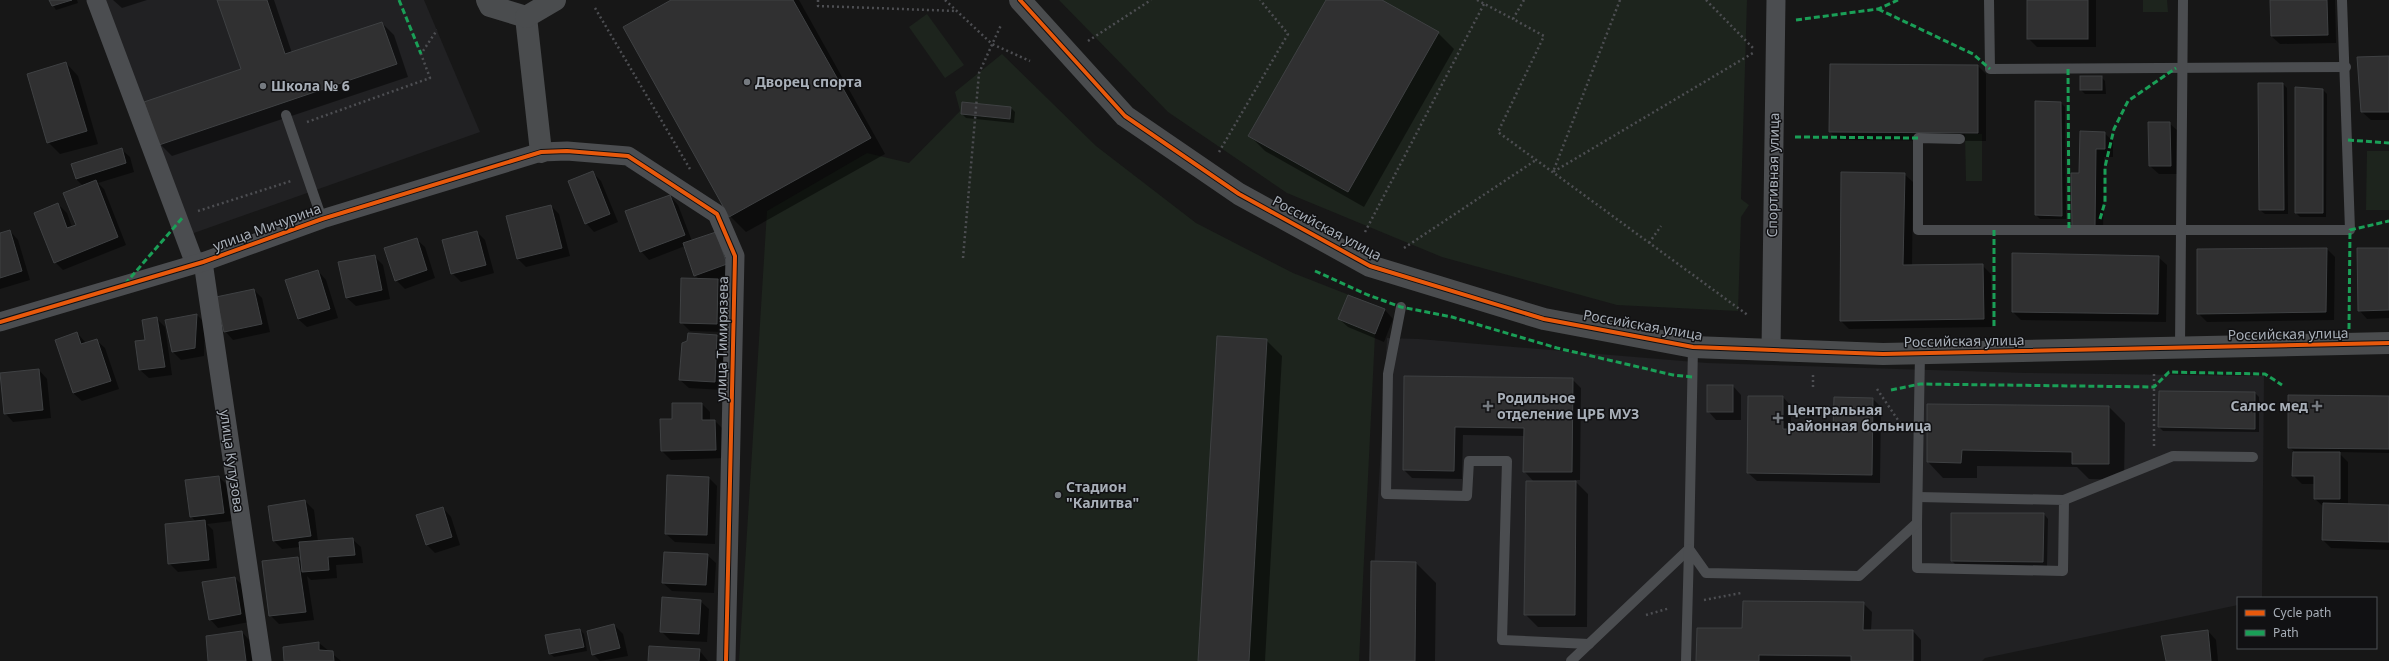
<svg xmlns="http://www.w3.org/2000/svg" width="2389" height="661" font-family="'Noto Sans',sans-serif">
<rect width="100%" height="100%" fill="#171717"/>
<!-- built -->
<g fill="#212123">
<path d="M 104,0 L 424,0 L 480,132 L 191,234 Z"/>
<path d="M 1387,338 L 1419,339 L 1707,363 L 2027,373 L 2264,376 L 2262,598 L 2238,598 L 2238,605 L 1985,658 L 1982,661 L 1369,661 Z"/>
</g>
<!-- green -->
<g fill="#1d241d">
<path d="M 1059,0 L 1747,0 L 1741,199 L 1749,205 L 1741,217 L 1738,311 L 1617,305 L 1442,257 L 1287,193 L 1168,112 Z"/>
<path d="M 2143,0 L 2167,0 L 2168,12 L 2143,12 Z"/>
<path d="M 927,14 L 964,65 L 945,78 L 909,27 Z"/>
<path d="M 1002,54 L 1096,146 L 1196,223 L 1293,273 L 1385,309 L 1375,334 L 1359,661 L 739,661 L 767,211 L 867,153 L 909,163 L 960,111 L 955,92 Z"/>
<path d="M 1965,134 L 1982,134 L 1982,181 L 1966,181 Z"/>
<path d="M 2367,151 L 2389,151 L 2389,210 L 2366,210 Z"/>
</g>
<!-- shadow -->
<g fill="#0007">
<path d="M 50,0 L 77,0 L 78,3 L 56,10 Z"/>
<path d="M 113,0 L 147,0 L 122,8 Z"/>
<path d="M 219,0 L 274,0 L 292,53 L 382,23 L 394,35 L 408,77 L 172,156 L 160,144 L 242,70 Z"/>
<path d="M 673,0 L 799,0 L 885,154 L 746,232 L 730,216 L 624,27 Z"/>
<path d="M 1327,0 L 1380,0 L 1438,33 L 1454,49 L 1364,207 L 1265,151 L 1250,136 Z"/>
<path d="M 2028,0 L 2096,0 L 2096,47 L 2037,47 L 2028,38 Z"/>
<path d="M 2271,0 L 2335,0 L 2336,43 L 2280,44 L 2271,36 Z"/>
<path d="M 2389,57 L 2389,120 L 2371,120 L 2362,112 Z"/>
<path d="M 66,63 L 78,76 L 98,144 L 60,154 L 48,142 Z"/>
<path d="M 1978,66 L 1986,74 L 1986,141 L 1838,140 L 1830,132 Z"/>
<path d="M 2101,77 L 2105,81 L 2106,94 L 2085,94 L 2081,90 Z"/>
<path d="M 2259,84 L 2283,84 L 2287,88 L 2288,214 L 2265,214 L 2260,210 Z"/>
<path d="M 2323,90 L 2327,94 L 2326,217 L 2300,217 L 2296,213 Z"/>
<path d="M 2061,103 L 2065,107 L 2066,219 L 2040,219 L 2036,215 Z"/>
<path d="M 1011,108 L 1015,112 L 1014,123 L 966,118 L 962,114 Z"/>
<path d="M 2169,123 L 2178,131 L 2179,174 L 2159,174 L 2150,166 Z"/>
<path d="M 2104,133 L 2113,141 L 2113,157 L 2104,157 L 2103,235 L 2082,234 L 2080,174 Z"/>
<path d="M 121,149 L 130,157 L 134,172 L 98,183 L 104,189 L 126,245 L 63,270 L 55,262 L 58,204 L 67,213 L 72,227 L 78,225 L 83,186 L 76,179 Z"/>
<path d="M 592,172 L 601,181 L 618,222 L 594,232 L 586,223 Z"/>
<path d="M 1904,174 L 1913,182 L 1912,266 L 1982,265 L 1991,274 L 1992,327 L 1849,329 L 1841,321 Z"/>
<path d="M 670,196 L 678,205 L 692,241 L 724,241 L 735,273 L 717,279 L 726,288 L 725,332 L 690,331 L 681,322 L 699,279 L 695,275 L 685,246 L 649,260 L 641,251 Z"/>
<path d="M 551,206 L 559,214 L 570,256 L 526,267 L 518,259 Z"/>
<path d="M 10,231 L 18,240 L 30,280 L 0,289 L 0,234 Z"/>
<path d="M 477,232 L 485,240 L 494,273 L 461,282 L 452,273 Z"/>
<path d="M 416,239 L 425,247 L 435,278 L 405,289 L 396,280 Z"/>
<path d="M 2327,249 L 2335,257 L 2334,320 L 2207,322 L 2198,313 L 2198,250 Z"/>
<path d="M 2389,249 L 2389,318 L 2367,319 L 2359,310 Z"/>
<path d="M 374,256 L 383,265 L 390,299 L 356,306 L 347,298 Z"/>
<path d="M 2158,257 L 2167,265 L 2166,322 L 2021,320 L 2013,312 Z"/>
<path d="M 318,271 L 326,280 L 338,318 L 307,327 L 298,319 L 287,281 Z"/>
<path d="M 254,290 L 262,298 L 270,332 L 233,340 L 225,331 Z"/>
<path d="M 1349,296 L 1385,310 L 1393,319 L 1384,342 L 1348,327 L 1339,319 Z"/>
<path d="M 197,315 L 205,323 L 204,356 L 181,360 L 173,352 L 166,321 Z"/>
<path d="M 157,319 L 165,327 L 172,375 L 149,378 L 140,370 Z"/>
<path d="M 77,333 L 86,343 L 96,340 L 105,348 L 119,389 L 82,401 L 73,393 L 56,340 Z"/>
<path d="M 717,336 L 725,345 L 723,390 L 689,388 L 680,380 Z"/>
<path d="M 1266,340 L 1282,356 L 1265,661 L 1199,661 Z"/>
<path d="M 39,370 L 47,379 L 51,418 L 13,422 L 5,413 Z"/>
<path d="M 1405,377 L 1572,379 L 1581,388 L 1580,480 L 1574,480 L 1588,494 L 1587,627 L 1538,627 L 1525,614 L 1534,482 L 1524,471 L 1524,436 L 1463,435 L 1462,479 L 1412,478 L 1404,470 Z"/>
<path d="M 1733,386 L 1741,395 L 1741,420 L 1716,420 L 1708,411 Z"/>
<path d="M 2160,392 L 2255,393 L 2259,397 L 2259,432 L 2163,431 L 2159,427 Z"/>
<path d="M 1783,397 L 1791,406 L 1791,431 L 1834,431 L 1873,399 L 1881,407 L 1880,483 L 1757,481 L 1748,473 Z"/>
<path d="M 2389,397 L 2389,453 L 2338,452 L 2348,462 L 2348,504 L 2389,506 L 2389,550 L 2331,548 L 2323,540 L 2324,507 L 2315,499 L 2315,484 L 2302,484 L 2293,475 L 2294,451 L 2289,447 Z"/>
<path d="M 702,404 L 710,412 L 710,421 L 715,421 L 723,429 L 724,458 L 671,460 L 662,451 L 662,420 L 673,420 Z"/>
<path d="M 1928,405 L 2109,407 L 2125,423 L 2124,480 L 2089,479 L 2077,467 L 1977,466 L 1977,478 L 1943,478 L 1928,462 Z"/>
<path d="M 219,477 L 227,485 L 232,521 L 207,524 L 213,530 L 217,568 L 178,572 L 169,563 L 196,522 L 191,516 Z"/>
<path d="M 709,478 L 717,486 L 715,544 L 675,542 L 666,534 Z"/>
<path d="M 305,501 L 314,510 L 318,542 L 352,539 L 361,547 L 363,563 L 336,565 L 337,578 L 311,580 L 307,576 L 314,620 L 279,624 L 270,615 L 297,558 L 302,562 L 300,547 L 282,549 L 274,541 L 269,506 Z"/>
<path d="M 443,508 L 451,517 L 460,545 L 435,553 L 426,544 Z"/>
<path d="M 2044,514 L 2048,519 L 2047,566 L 1956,565 L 1952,561 Z"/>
<path d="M 707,555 L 716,563 L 714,593 L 672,591 L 663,583 Z"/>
<path d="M 1416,563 L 1436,583 L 1435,661 L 1371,661 Z"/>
<path d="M 235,578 L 243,586 L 249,622 L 218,628 L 210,619 Z"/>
<path d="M 700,601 L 709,609 L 707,642 L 670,640 L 661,631 Z"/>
<path d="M 1863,603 L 1872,612 L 1871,631 L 1913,631 L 1921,640 L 1921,661 L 1697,661 L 1743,629 Z"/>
<path d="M 614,625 L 623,634 L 628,656 L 600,661 L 593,654 Z"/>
<path d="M 580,630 L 584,634 L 587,651 L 554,657 L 550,653 Z"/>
<path d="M 2208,631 L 2216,640 L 2218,661 L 2167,661 Z"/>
<path d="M 242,632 L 250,641 L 253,661 L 209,661 Z"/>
<path d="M 319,643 L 341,661 L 285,661 L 284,648 Z"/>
<path d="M 699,650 L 708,661 L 649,661 Z"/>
</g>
<!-- building -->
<g fill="#303031" stroke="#3f4143">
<path d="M 49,0 L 72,0 L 52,6 Z"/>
<path d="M 217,0 L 267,0 L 285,54 L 382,22 L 397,64 L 159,145 L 144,102 L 241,69 Z"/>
<path d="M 671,0 L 793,0 L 871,138 L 729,217 L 623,27 Z"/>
<path d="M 1326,0 L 1382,0 L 1439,32 L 1348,192 L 1248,136 Z"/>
<rect x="2027" y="0" width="61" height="39"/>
<path d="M 2270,0 L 2327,0 L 2328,35 L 2271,36 Z"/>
<path d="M 2389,56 L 2389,112 L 2361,112 L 2357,57 Z"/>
<path d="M 66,62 L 87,131 L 47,143 L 27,74 Z"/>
<path d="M 1830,64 L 1978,65 L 1978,133 L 1829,132 Z"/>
<rect x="2080" y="76" width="22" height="14"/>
<path d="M 2258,83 L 2283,83 L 2284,210 L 2259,210 Z"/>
<path d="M 2295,87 L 2323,89 L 2323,213 L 2295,213 Z"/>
<path d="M 2035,101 L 2061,102 L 2062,216 L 2035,215 Z"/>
<path d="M 962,102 L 1011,107 L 1010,119 L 961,114 Z"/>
<path d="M 2148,122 L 2170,122 L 2171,166 L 2149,166 Z"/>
<path d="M 2080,131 L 2105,132 L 2105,149 L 2096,149 L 2095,226 L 2072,226 L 2071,173 L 2079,173 Z"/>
<path d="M 122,148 L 126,163 L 76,179 L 71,164 Z"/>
<path d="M 593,171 L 610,214 L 585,224 L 568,181 Z"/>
<path d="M 1841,172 L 1905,173 L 1903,265 L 1983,264 L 1984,319 L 1840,321 Z"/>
<path d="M 96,180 L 118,237 L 54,263 L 34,213 L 58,203 L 67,228 L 76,225 L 63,193 Z"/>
<path d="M 670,195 L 685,235 L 640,252 L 625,211 Z"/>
<path d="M 551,205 L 562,248 L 517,259 L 506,216 Z"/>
<path d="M 10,230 L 22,271 L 0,278 L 0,233 Z"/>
<path d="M 477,231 L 486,265 L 451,274 L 442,240 Z"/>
<path d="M 716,232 L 727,264 L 694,276 L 683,243 Z"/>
<path d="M 417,238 L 427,270 L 395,281 L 384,248 Z"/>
<path d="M 2327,248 L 2326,312 L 2197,314 L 2197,249 Z"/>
<path d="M 2357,248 L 2389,248 L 2389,310 L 2358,311 Z"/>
<path d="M 2012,253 L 2159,256 L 2158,314 L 2012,312 Z"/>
<path d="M 375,255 L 382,290 L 346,298 L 338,262 Z"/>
<path d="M 318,270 L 330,309 L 298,319 L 285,280 Z"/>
<path d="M 681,278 L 718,279 L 717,324 L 680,323 Z"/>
<path d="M 254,289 L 262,324 L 224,332 L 216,297 Z"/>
<path d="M 1348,295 L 1385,309 L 1375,334 L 1338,319 Z"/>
<path d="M 197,314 L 195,348 L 172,352 L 165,320 Z"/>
<path d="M 157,317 L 165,367 L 139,370 L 135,341 L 145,340 L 142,320 Z"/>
<path d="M 77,332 L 81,344 L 97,339 L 111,381 L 73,393 L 55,340 Z"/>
<path d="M 688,333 L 717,335 L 715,382 L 679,380 L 682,343 L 687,341 Z"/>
<path d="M 1217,336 L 1267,339 L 1249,661 L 1198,661 Z"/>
<path d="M 39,369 L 43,410 L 4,414 L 0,373 Z"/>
<path d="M 1404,376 L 1573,378 L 1572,472 L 1523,472 L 1524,428 L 1455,427 L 1454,471 L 1403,470 Z"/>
<rect x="1707" y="385" width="26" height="27"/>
<path d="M 2159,391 L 2255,392 L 2255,429 L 2158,427 Z"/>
<path d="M 2288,395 L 2389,396 L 2389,449 L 2288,448 Z"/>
<path d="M 1748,396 L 1783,396 L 1783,429 L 1833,430 L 1834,397 L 1873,398 L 1872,475 L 1747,473 Z"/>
<path d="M 672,403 L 702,403 L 702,420 L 715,420 L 716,450 L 661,451 L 660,419 L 672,419 Z"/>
<path d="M 1927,404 L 2109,406 L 2109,464 L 2072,464 L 2072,452 L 1962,450 L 1961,463 L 1927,462 Z"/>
<path d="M 2293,452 L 2340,452 L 2340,499 L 2314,499 L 2314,476 L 2292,476 Z"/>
<path d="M 667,475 L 709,477 L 707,535 L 665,534 Z"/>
<path d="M 219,476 L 224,513 L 190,517 L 185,480 Z"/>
<path d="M 1526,481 L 1576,481 L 1575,615 L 1524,615 Z"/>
<path d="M 305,500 L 311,536 L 273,541 L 268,506 Z"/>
<path d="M 2323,503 L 2389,505 L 2389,542 L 2322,540 Z"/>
<path d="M 443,507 L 452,537 L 426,545 L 416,515 Z"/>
<path d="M 1951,513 L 2044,513 L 2043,562 L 1951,561 Z"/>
<path d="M 205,520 L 209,560 L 168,564 L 165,524 Z"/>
<path d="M 353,538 L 355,555 L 328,557 L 329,570 L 302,572 L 299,542 Z"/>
<path d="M 664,552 L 708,554 L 706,585 L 662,583 Z"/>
<path d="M 298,557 L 306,612 L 269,616 L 262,561 Z"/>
<path d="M 1371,561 L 1416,562 L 1415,661 L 1370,661 Z"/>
<path d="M 235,577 L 241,614 L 209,620 L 202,582 Z"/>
<path d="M 662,597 L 701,600 L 699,634 L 660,632 Z"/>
<path d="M 1743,601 L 1864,602 L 1863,630 L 1913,630 L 1913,661 L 1851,661 L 1851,656 L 1759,655 L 1759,661 L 1696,661 L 1697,628 L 1742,628 Z"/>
<path d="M 614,624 L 620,648 L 592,655 L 587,631 Z"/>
<path d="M 580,629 L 584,647 L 549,654 L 545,635 Z"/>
<path d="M 2208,630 L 2211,661 L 2166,661 L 2161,636 Z"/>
<path d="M 242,631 L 246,661 L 208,661 L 206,636 Z"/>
<path d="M 319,642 L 319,650 L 333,651 L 334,661 L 284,661 L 283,647 Z"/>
<path d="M 649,646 L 700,649 L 699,661 L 648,661 Z"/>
</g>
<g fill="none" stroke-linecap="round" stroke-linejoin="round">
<!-- path -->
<g stroke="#4d4e52" stroke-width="2.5" stroke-dasharray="2 3" stroke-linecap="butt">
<path d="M 818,0 L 818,6 L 957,11"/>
<path d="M 945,0 L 992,44 L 1030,61"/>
<path d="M 1477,0 L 1513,19"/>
<path d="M 1524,0 L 1513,19 L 1544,36 L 1498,132 L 1749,316"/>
<path d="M 1620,0 L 1553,172 L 1753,53"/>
<path d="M 1706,0 L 1753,48"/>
<path d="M 595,8 L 690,169"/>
<path d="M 1088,41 L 1151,0"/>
<path d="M 307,122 L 430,78 L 421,54 L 437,30"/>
<path d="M 1219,152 L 1288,34 L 1260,0"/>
<path d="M 198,211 L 291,181"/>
<path d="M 1365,232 L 1484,4"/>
<path d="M 1649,243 L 1661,226"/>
<path d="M 1404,248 L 1536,160"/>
<path d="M 963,258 L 979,73 L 1001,25"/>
<path d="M 1813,375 L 1813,387"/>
<path d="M 1877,389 L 1900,423"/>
<path d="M 2154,446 L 2154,371"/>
<path d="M 1704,600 L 1741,593"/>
<path d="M 1646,615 L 1670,608"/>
</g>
<!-- lane -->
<g stroke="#4b4d50" stroke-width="10">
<path d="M 1989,0 L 1990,69 L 2346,67"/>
<path d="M 286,115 L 322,219"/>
<path d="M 1960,139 L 1918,138 L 1918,230 L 2350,230 L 2342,0"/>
<path d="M 1401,307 L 1388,374 L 1386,494 L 1467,496 L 1469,461 L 1507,461 L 1502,640 L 1589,644"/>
<path d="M 2180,347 L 2183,0"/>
<path d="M 2064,500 L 2173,456 L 2253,457"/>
<path d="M 1917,523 L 1917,568 L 2063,571 L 2064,500 L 1918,497"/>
<path d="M 1571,661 L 1689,549 L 1693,347"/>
<path d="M 1686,661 L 1689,549 L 1706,573 L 1859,576 L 1917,523 L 1920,353"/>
</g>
<!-- street -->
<g stroke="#4b4d50" stroke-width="19">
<path d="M 96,0 L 195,264"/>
<path d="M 203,262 L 262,661"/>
<path d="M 0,322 L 203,262 L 322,219 L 541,152 L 567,151 L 628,156 L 717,214 L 735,256 L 726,661"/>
<path d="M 1771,349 L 1776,0"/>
</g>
<!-- secondary -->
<g stroke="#4a4c4e" stroke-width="22">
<path d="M 487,0 L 490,6 L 526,17 L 541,152"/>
<path d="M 1020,0 L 1125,116 L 1239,194 L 1370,266 L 1544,319 L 1693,347 L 1883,354 L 2389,343"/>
<path d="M 526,17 L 555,0"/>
</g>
<!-- quiet -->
<g stroke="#1a9f57" stroke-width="3" stroke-dasharray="6 3" stroke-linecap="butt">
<path d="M 399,0 L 421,54"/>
<path d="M 1878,9 L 1973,54 L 1990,69"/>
<path d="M 1796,20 L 1878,9 L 1898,0"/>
<path d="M 2068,69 L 2069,229"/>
<path d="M 1795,137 L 1918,138"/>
<path d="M 2348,140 L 2389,143"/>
<path d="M 2100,219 L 2105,202 L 2105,167 L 2114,129 L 2128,101 L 2176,68"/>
<path d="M 1994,230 L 1994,329"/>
<path d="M 1315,271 L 1368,295 L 1401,307 L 1452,317 L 1557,348 L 1673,375 L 1693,377"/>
<path d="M 125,284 L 184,216"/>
<path d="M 2349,329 L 2350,230 L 2389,221"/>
<path d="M 1891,390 L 1920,384 L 2154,387 L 2169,372 L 2265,374 L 2282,385"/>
</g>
<defs>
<g id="cycleway">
<path d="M 1020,0 L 1125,116 L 1239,194 L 1370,266 L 1544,319 L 1693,347 L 1883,354 L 2389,343"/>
<path d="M 0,322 L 203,262 L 322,219 L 541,152 L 567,151 L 628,156 L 717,214 L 735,256 L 726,661"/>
</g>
</defs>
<!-- cycleway casing -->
<use href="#cycleway" stroke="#111113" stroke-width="6"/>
<!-- cycleway -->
<use href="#cycleway" stroke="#e8590c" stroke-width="4"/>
</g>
<!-- markers -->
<g fill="#757a80" stroke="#111113" stroke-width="1.5">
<circle cx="747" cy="82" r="4"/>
<circle cx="263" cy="86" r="4"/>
<path d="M1486 400h4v4h4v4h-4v4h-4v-4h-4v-4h4z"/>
<path d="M2315 400h4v4h4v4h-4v4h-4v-4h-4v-4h4z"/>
<path d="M1776 412h4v4h4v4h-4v4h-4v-4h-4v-4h4z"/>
<circle cx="1058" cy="495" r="4"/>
</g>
<g text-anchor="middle" stroke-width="3" stroke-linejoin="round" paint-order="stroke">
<!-- poi labels -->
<g font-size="14" font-weight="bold" fill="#a8afb8" stroke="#111113" text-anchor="start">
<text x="755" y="87">Дворец спорта</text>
<text x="271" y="91">Школа № 6</text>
<text x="1497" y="403">Родильное<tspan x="1497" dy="16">отделение ЦРБ МУЗ</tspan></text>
<text x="2308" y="411" text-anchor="end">Салюc мед</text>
<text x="1787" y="415">Центральная<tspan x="1787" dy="16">районная больница</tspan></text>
<text x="1066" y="492">Стадион<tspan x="1066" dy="16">"Калитва"</tspan></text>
</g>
<!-- street labels -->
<g font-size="14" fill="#a8afb8" stroke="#111113">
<text transform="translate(1773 175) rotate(-89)" y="5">Спортивная улица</text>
<text transform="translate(267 227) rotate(-20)" y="5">улица Мичурина</text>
<text transform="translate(1327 228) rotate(28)" y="5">Российская улица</text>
<text transform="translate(1643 325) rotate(10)" y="5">Российская улица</text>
<text transform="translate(2288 334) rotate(-1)" y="5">Российская улица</text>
<text transform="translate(722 339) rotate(-89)" y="5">улица Тимирязева</text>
<text transform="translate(1964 341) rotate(-1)" y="5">Российская улица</text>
<text transform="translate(232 461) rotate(82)" y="5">улица Кутузова</text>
</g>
</g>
<!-- legend -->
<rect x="2237" y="597" width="140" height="52" fill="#111113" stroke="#4d5055"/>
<rect x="2245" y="610" width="20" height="6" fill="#e8590c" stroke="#4d5055"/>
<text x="2273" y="617" font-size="12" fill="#a8afb8">Cycle path</text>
<rect x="2245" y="630" width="20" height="6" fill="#1a9f57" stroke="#4d5055"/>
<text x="2273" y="637" font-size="12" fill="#a8afb8">Path</text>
</svg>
